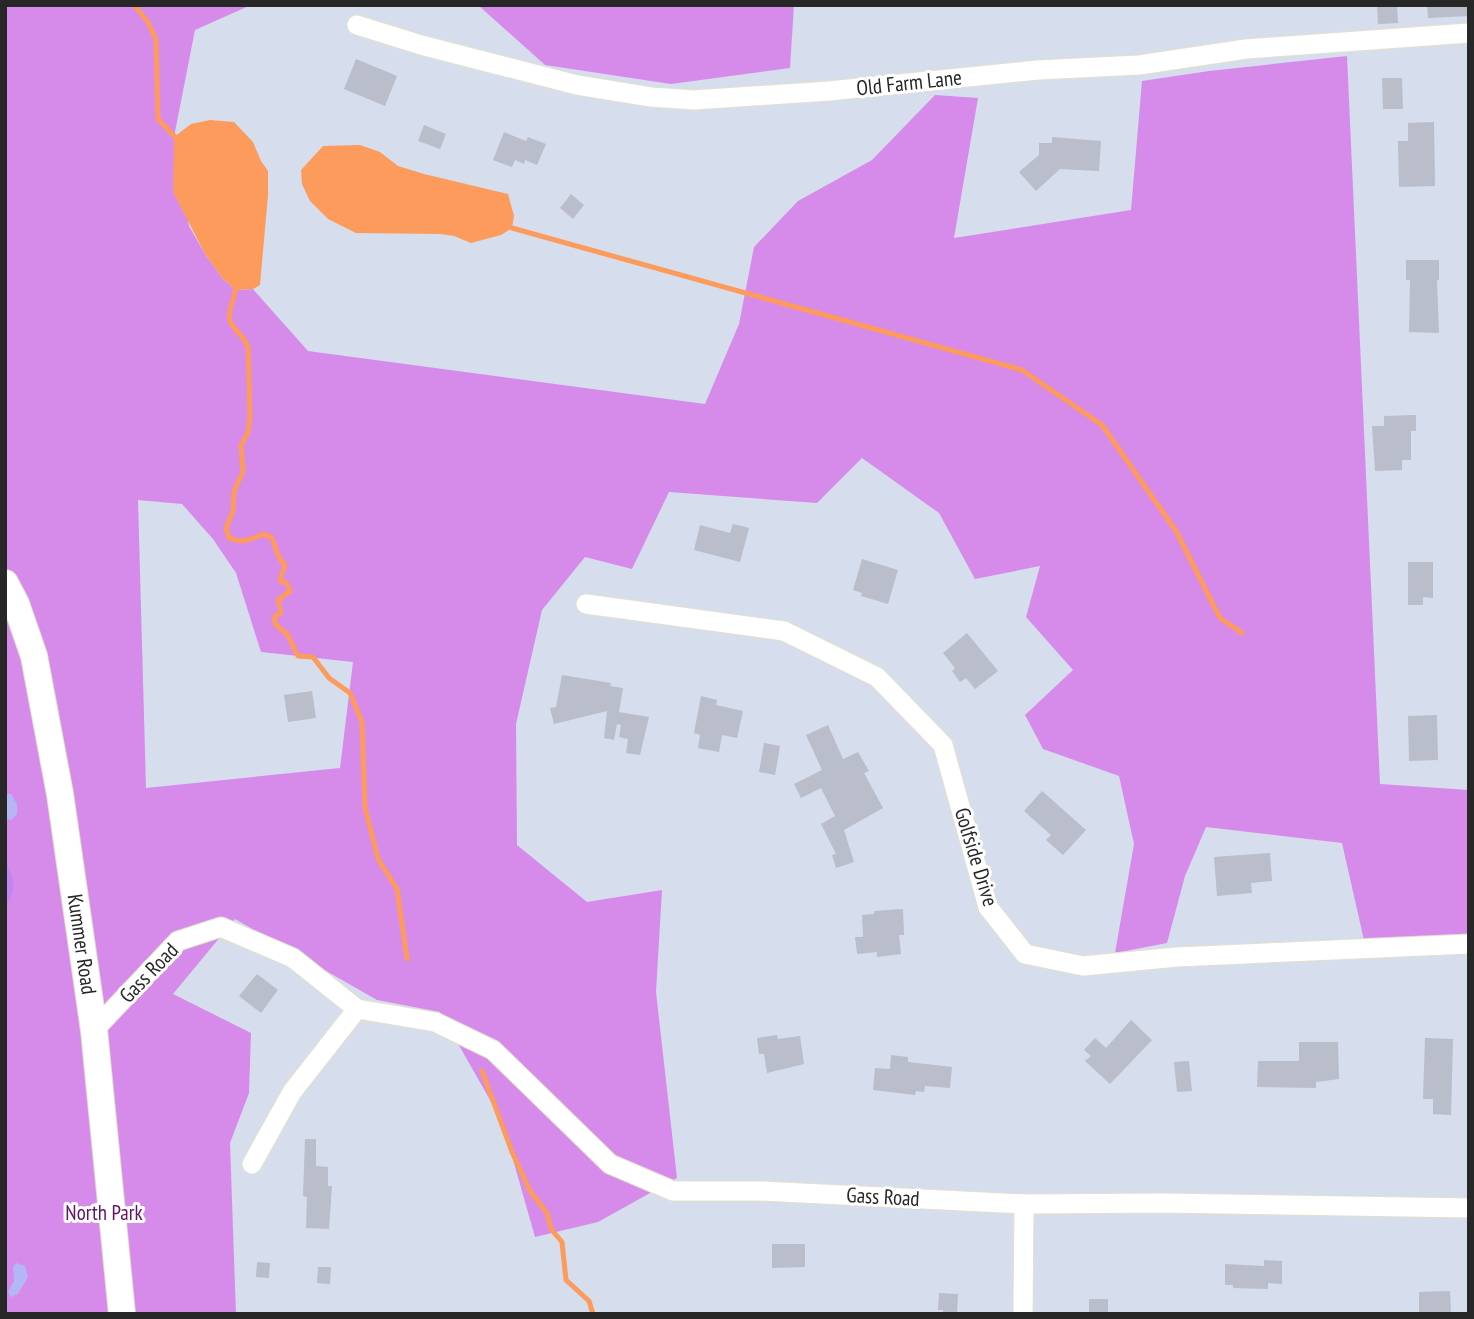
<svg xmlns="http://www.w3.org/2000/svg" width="1474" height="1319" font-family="'PT Sans Narrow',sans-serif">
<rect width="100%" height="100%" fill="#d6ddec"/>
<!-- green -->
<g fill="#d68bea" fill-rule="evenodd">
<path d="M 5,5 L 251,5 L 195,30 L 174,137 L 189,226 L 205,254 L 223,279 L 236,290 L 253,289 L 308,351 L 705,404 L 739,324 L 754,247 L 798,201 L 872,160 L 935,95 L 978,98 L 954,238 L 1131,210 L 1142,81 L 1209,71 L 1347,56 L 1380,784 L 1469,790 L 1469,944 L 1366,949 L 1342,843 L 1206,827 L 1185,876 L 1167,943 L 1115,953 L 1134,844 L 1119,776 L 1043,749 L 1025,715 L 1073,670 L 1026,617 L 1040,566 L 975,579 L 939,513 L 862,458 L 817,503 L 669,492 L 632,569 L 585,557 L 542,610 L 516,724 L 517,845 L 587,902 L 662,890 L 656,992 L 677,1178 L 598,1222 L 535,1237 L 502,1121 L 440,1012 L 377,1000 L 235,919 L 173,994 L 251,1033 L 249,1093 L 230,1143 L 236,1314 L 5,1314 ZM 138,500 L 182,504 L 213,539 L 236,573 L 261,652 L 353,662 L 340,768 L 146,788 Z"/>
<path d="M 478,5 L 794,5 L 790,68 L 671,84 L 545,65 Z"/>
</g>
<!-- sand -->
<g fill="#b4b6f6">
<path d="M 5,794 L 11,794 L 17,804 L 17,814 L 11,820 L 5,818 Z"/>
<path d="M 16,1263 L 25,1266 L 28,1277 L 18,1294 L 11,1297 L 8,1292 L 14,1281 L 13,1267 Z"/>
</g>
<!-- pitch -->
<path fill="#c285f3" d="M 5,862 C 15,877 17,892 5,906 Z"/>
<!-- water -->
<g fill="#fc9b5b">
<path d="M 210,120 L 234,122 L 253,142 L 261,161 L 268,171 L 268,195 L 260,285 L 253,289 L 236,290 L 223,279 L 205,254 L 173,192 L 174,137 L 191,124 Z"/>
<path d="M 360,145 L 380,152 L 398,166 L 424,174 L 508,194 L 514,216 L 512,228 L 501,235 L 471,243 L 454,236 L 440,234 L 356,233 L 328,219 L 310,201 L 302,184 L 301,170 L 323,146 Z"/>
</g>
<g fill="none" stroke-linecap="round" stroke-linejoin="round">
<!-- stream -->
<g stroke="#fc9b5b" stroke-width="5">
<path d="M 134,5 L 148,22 L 156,40 L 158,119 L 179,141"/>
<path d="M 512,228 L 1022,370 L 1102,425 L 1176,531 L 1220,618 L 1242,633"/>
<path d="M 235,283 C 238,296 225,311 231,323 C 236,332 244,337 248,347 L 250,418 L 248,432 L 241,446 L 243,472 L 234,491 L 233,511 L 226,528 L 229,538 C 242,544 251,539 264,534 L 272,538 L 279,558 L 285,565 L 280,580 L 287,584 L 290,591 L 278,600 L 281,612 L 274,618 L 276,625 L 287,634 L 298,656 L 313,657 L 329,678 L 350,693 L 362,722 L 365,808 L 378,859 L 397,889 L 407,959"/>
<path d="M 482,1071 L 512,1152 L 530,1191 L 547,1213 L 551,1229 L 562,1242 L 566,1280 L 589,1301 L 593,1314"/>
</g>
</g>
<!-- building -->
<g fill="#babdca">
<path d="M 1397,5 L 1398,23 L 1378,24 L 1377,6 Z"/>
<path d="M 1427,5 L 1469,5 L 1469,16 L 1428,18 Z"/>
<path d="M 356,59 L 397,76 L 385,106 L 344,89 Z"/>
<path d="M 1382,78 L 1402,78 L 1403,109 L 1383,109 Z"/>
<path d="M 1434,122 L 1435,186 L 1399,187 L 1398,141 L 1408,141 L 1408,123 Z"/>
<path d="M 424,125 L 446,134 L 440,149 L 418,141 Z"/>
<path d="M 504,132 L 526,141 L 528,137 L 546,144 L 537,165 L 525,160 L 524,164 L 515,160 L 512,167 L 493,160 Z"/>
<path d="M 1052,137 L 1101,141 L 1099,171 L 1060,169 L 1036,191 L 1019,172 L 1039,155 L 1039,143 L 1052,143 Z"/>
<path d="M 571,194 L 584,205 L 573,219 L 560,208 Z"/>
<path d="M 1406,260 L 1439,260 L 1439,280 L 1437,280 L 1439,333 L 1409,332 L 1410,280 L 1406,280 Z"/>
<path d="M 1416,415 L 1416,431 L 1411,431 L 1411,460 L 1402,460 L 1402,470 L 1375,471 L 1372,426 L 1384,426 L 1384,416 Z"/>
<path d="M 733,524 L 749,528 L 740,562 L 694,550 L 700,525 L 730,533 Z"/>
<path d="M 862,559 L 898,570 L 888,604 L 861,596 L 862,593 L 853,590 Z"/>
<path d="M 1408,562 L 1433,562 L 1433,598 L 1423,597 L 1423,605 L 1408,605 Z"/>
<path d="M 967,633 L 998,671 L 975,689 L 966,678 L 960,682 L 952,671 L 955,668 L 943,653 Z"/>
<path d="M 562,675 L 611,683 L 610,686 L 623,688 L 619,712 L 649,717 L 640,755 L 626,753 L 628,739 L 619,737 L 621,725 L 617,724 L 614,740 L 604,738 L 607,711 L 554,724 L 550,708 L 556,707 Z"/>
<path d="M 312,691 L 316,718 L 288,722 L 284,695 Z"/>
<path d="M 701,696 L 717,700 L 716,705 L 743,711 L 737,738 L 722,735 L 719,752 L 698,748 L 700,735 L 694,733 Z"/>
<path d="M 1437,715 L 1438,760 L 1409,761 L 1408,716 Z"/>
<path d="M 828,725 L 843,759 L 858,752 L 869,771 L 864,773 L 883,808 L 844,830 L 854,862 L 836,868 L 832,855 L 836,854 L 821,824 L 835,816 L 821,788 L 801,798 L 794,784 L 822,770 L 806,735 Z"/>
<path d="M 764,743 L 780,746 L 775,775 L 759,772 Z"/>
<path d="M 1042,791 L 1086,830 L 1063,855 L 1046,840 L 1051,835 L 1024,811 Z"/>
<path d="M 1270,853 L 1272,881 L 1251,883 L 1252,893 L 1217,896 L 1214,857 Z"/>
<path d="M 903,909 L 904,935 L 899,935 L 901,954 L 877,957 L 877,952 L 857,954 L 855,937 L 863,937 L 862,915 L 874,914 L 874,911 Z"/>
<path d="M 257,974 L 278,990 L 261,1013 L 239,996 Z"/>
<path d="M 1131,1020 L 1152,1040 L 1110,1084 L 1085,1061 L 1091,1056 L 1084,1050 L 1095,1038 L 1106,1048 Z"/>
<path d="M 777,1035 L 778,1039 L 800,1036 L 804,1064 L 767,1073 L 764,1054 L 759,1054 L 757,1038 Z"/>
<path d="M 1425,1038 L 1453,1039 L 1451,1115 L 1433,1114 L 1433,1099 L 1423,1099 Z"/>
<path d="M 1299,1042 L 1338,1042 L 1339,1079 L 1316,1082 L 1316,1088 L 1257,1087 L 1258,1061 L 1299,1061 Z"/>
<path d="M 891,1055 L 908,1057 L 908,1062 L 952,1067 L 950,1088 L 925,1086 L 924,1092 L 916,1091 L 915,1095 L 873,1090 L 875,1068 L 890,1069 Z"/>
<path d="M 1189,1061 L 1192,1091 L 1177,1092 L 1174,1062 Z"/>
<path d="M 305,1139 L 316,1139 L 316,1166 L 328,1167 L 328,1186 L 332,1186 L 329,1229 L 306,1228 L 307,1197 L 303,1196 Z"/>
<path d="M 772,1244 L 805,1244 L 805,1267 L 772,1268 Z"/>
<path d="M 1264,1260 L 1282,1261 L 1282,1284 L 1268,1283 L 1268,1289 L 1233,1288 L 1233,1285 L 1225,1285 L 1225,1264 L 1264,1266 Z"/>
<path d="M 257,1262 L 270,1263 L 269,1278 L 256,1277 Z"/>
<path d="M 318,1267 L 331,1267 L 330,1284 L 317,1283 Z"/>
<path d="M 1450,1291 L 1451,1314 L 1419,1314 L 1419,1292 Z"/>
<path d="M 939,1293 L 958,1294 L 957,1314 L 943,1314 L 943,1310 L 938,1310 Z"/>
<rect x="1089" y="1299" width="19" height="15"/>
</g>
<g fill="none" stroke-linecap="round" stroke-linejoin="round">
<defs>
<g id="street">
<path d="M 357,25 L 421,45 L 577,85 L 651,97 L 694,100 L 829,91 L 1038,70 L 1139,65 L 1246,49 L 1469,33"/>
<path d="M 586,604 L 784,631 L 877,677 L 943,745 L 988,907 L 1025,954 L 1083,966 L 1177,957 L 1469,944"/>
<path d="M 357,1009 L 435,1022 L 493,1050 L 610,1164 L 673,1191 L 760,1191 L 1024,1204 L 1164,1203 L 1469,1208"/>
<path d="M 94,1030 L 178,941 L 221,927 L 293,958 L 357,1009 L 292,1092 L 252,1164"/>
<path d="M 1023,1314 L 1024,1204"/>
</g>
<g id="secondary">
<path id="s1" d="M 5,583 L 16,604 L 34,656 L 60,794 L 94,1030 L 122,1314"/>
</g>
</defs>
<!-- street casing -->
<use href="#street" stroke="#e3e1cc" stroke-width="21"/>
<!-- secondary casing -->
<use href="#secondary" stroke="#e3e1cc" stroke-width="28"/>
<!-- street -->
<use href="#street" stroke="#fff" stroke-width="19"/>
<!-- secondary -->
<use href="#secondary" stroke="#fff" stroke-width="26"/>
</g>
<g text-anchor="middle" stroke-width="6" stroke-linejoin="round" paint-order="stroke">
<!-- street labels -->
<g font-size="21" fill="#272727" stroke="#fff">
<text transform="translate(909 83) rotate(-6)" y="7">Old Farm Lane</text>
<text transform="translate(976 857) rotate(73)" y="7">Golfside Drive</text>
<text dy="7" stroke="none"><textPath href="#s1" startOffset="371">Kummer Road</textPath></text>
<text transform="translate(149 973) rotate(-46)" y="7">Gass Road</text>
<text transform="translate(883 1197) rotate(3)" y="7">Gass Road</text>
</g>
<!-- park labels -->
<g font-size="21" fill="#64116a" stroke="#fff">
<text x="104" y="1220">North Park</text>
</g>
</g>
<!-- border -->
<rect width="1474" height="1319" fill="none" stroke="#272727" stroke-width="14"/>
</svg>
